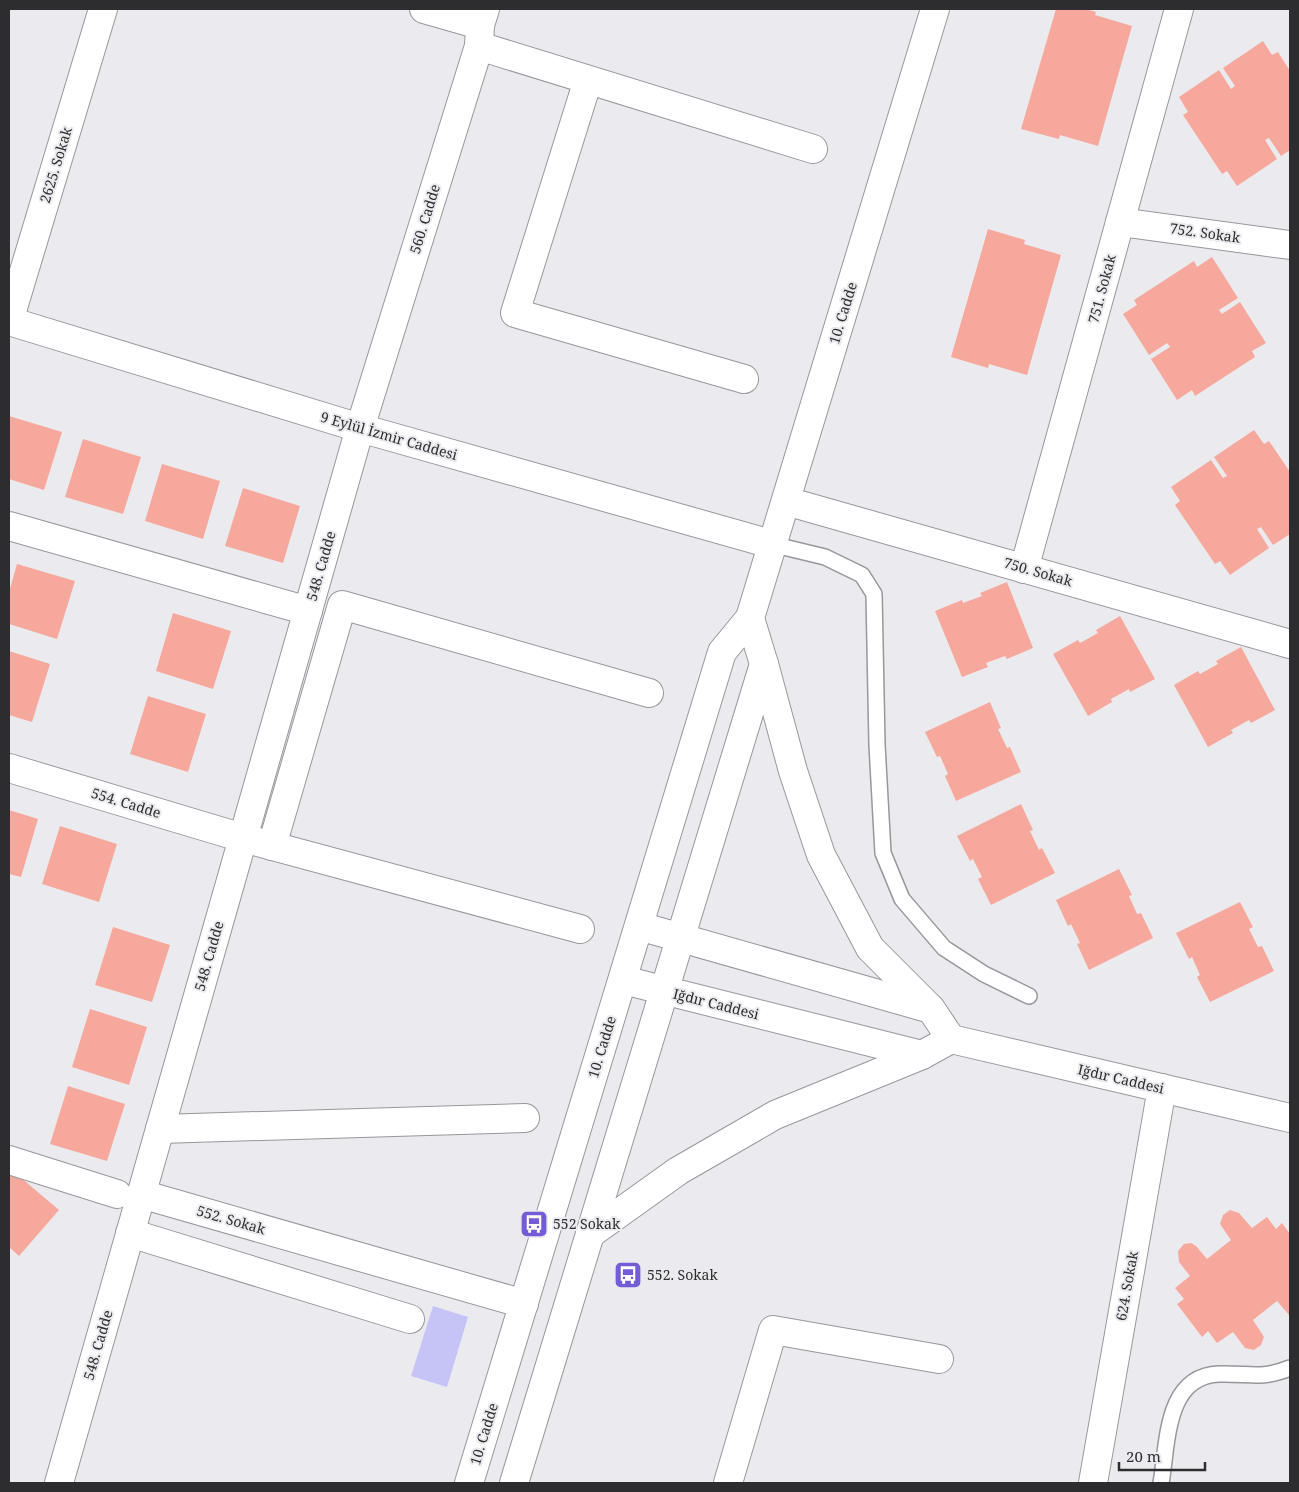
<svg xmlns="http://www.w3.org/2000/svg" width="1299" height="1492" font-family="'Noto Serif',serif">
<rect width="100%" height="100%" fill="#ebebef"/>
<!-- green -->
<path fill="#c6c4f7" d="M 433,1306 L 468,1317 L 447,1387 L 411,1376 Z"/>
<!-- building -->
<g fill="#f6a89c">
<path d="M 1056,9 L 1086,9 L 1096,12 L 1095,15 L 1132,26 L 1098,146 L 1060,135 L 1059,139 L 1021,129 Z"/>
<path d="M 1263,41 L 1272,55 L 1278,52 L 1290,71 L 1290,150 L 1281,156 L 1269,138 L 1265,140 L 1277,159 L 1237,186 L 1227,171 L 1222,174 L 1183,115 L 1188,112 L 1179,97 L 1219,70 L 1231,89 L 1235,86 L 1223,68 Z"/>
<path d="M 988,229 L 1025,240 L 1024,244 L 1061,255 L 1027,375 L 989,364 L 988,368 L 951,357 Z"/>
<path d="M 1212,257 L 1238,298 L 1219,310 L 1222,314 L 1240,302 L 1266,343 L 1252,351 L 1255,357 L 1195,396 L 1192,390 L 1177,400 L 1151,359 L 1170,347 L 1167,343 L 1149,355 L 1123,314 L 1137,305 L 1134,300 L 1194,261 L 1197,267 Z"/>
<path d="M 9,416 L 62,432 L 44,490 L 9,479 Z"/>
<path d="M 1254,430 L 1264,444 L 1269,441 L 1290,472 L 1290,534 L 1273,545 L 1261,527 L 1257,529 L 1269,548 L 1230,575 L 1220,561 L 1215,564 L 1175,505 L 1180,501 L 1171,487 L 1211,460 L 1223,478 L 1227,476 L 1214,457 Z"/>
<path d="M 83,439 L 141,457 L 123,514 L 65,497 Z"/>
<path d="M 162,464 L 220,481 L 203,539 L 145,521 Z"/>
<path d="M 243,488 L 300,506 L 283,563 L 225,546 Z"/>
<path d="M 17,564 L 75,581 L 57,639 L 9,624 L 9,592 Z"/>
<path d="M 1007,582 L 1033,648 L 1007,659 L 1005,656 L 986,663 L 988,667 L 962,677 L 935,611 L 962,600 L 963,603 L 982,596 L 980,593 Z"/>
<path d="M 173,613 L 231,631 L 213,689 L 156,671 Z"/>
<path d="M 1120,616 L 1155,679 L 1130,692 L 1129,689 L 1111,699 L 1112,702 L 1088,716 L 1053,654 L 1078,640 L 1080,643 L 1098,633 L 1096,630 Z"/>
<path d="M 1241,647 L 1275,710 L 1251,723 L 1249,720 L 1231,730 L 1233,733 L 1208,747 L 1174,685 L 1198,671 L 1200,674 L 1218,664 L 1216,661 Z"/>
<path d="M 9,651 L 50,664 L 32,722 L 9,715 Z"/>
<path d="M 148,696 L 206,714 L 188,772 L 130,754 Z"/>
<path d="M 990,702 L 1001,728 L 998,729 L 1007,748 L 1010,747 L 1021,772 L 956,801 L 945,776 L 948,774 L 940,756 L 937,757 L 925,732 Z"/>
<path d="M 1021,804 L 1033,830 L 1030,831 L 1039,850 L 1042,848 L 1055,873 L 991,905 L 978,879 L 982,877 L 973,859 L 970,861 L 957,836 Z"/>
<path d="M 9,810 L 38,819 L 21,877 L 9,874 Z"/>
<path d="M 60,826 L 117,844 L 99,902 L 42,884 Z"/>
<path d="M 1119,869 L 1132,895 L 1129,896 L 1137,914 L 1141,913 L 1153,938 L 1089,970 L 1077,944 L 1080,943 L 1071,924 L 1068,926 L 1056,900 Z"/>
<path d="M 1240,902 L 1253,927 L 1249,929 L 1258,947 L 1262,946 L 1274,971 L 1210,1002 L 1197,977 L 1200,975 L 1192,957 L 1189,959 L 1176,933 Z"/>
<path d="M 113,927 L 170,945 L 152,1002 L 95,985 Z"/>
<path d="M 90,1009 L 147,1027 L 129,1085 L 72,1067 Z"/>
<path d="M 68,1086 L 125,1104 L 107,1161 L 50,1144 Z"/>
<path d="M 13,1171 L 59,1210 L 19,1256 L 9,1247 L 9,1176 Z"/>
<path d="M 1230,1210 L 1239,1213 L 1252,1228 L 1267,1217 L 1276,1229 L 1282,1223 L 1290,1234 L 1290,1316 L 1277,1301 L 1253,1320 L 1264,1337 L 1261,1345 L 1254,1350 L 1245,1348 L 1233,1332 L 1217,1343 L 1208,1331 L 1202,1337 L 1177,1304 L 1184,1299 L 1175,1288 L 1190,1276 L 1179,1262 L 1178,1251 L 1184,1244 L 1191,1243 L 1196,1246 L 1207,1259 L 1231,1240 L 1220,1224 L 1223,1215 Z"/>
</g>
<g fill="none" stroke-linecap="round" stroke-linejoin="round">
<defs>
<g id="service">
<path d="M 771,544 L 825,557 L 862,575 L 874,594 L 877,745 L 883,853 L 902,899 L 944,948 L 984,974 L 1029,996"/>
<path d="M 1161,1483 C 1168,1443 1165,1376 1219,1374 C 1250,1373 1259,1380 1290,1368"/>
</g>
<g id="minor">
<path d="M 479,46 L 813,149"/>
<path d="M 588,80 L 515,313 L 744,379"/>
<path d="M 1120,222 L 1290,245"/>
<path d="M 9,321 L 103,9"/>
<path d="M 786,501 L 1290,644"/>
<path d="M 9,526 L 308,611"/>
<path d="M 1024,569 L 1179,9"/>
<path d="M 254,841 L 580,929"/>
<path d="M 272,846 L 342,605 L 649,693"/>
<path d="M 160,1129 L 525,1118"/>
<path d="M 9,1160 L 117,1194"/>
<path d="M 141,1194 L 524,1304"/>
<path d="M 130,1233 L 410,1319"/>
<path d="M 728,1483 L 773,1330 L 939,1359"/>
<path d="M 1093,1483 L 1162,1088"/>
</g>
<g id="tertiary">
<path d="M 424,9 L 480,25"/>
<path d="M 9,768 L 243,838"/>
<path d="M 59,1483 L 360,428 L 479,46 L 480,25 L 485,9"/>
</g>
<g id="secondary">
<path d="M 9,321 L 360,428 L 771,544"/>
<path d="M 750,618 L 935,9"/>
<path d="M 764,664 L 793,771 L 821,855 L 870,948 L 930,1008"/>
<path d="M 623,980 L 922,1055 L 951,1039 L 931,1009 L 639,926"/>
<path d="M 951,1039 L 1290,1118"/>
<path d="M 590,1234 L 678,1171 L 775,1115 L 922,1055"/>
<path d="M 469,1483 L 722,652 L 750,618 L 764,664 L 514,1483"/>
</g>
</defs>
<!-- service casing -->
<use href="#service" stroke="#97979c" stroke-width="18"/>
<!-- minor casing -->
<use href="#minor" stroke="#97979c" stroke-width="30"/>
<!-- tertiary casing -->
<use href="#tertiary" stroke="#97979c" stroke-width="30"/>
<!-- secondary casing -->
<use href="#secondary" stroke="#97979c" stroke-width="30"/>
<!-- service -->
<use href="#service" stroke="#fff" stroke-width="15"/>
<!-- minor -->
<use href="#minor" stroke="#fff" stroke-width="28"/>
<!-- tertiary -->
<use href="#tertiary" stroke="#fff" stroke-width="28"/>
<!-- secondary -->
<use href="#secondary" stroke="#fff" stroke-width="28"/>
</g>
<!-- icons -->
<defs>
<symbol id="bus-square" viewBox="-11 -11 22 22"><rect x="-9" y="-9" width="18" height="18" rx="4" fill="#735cd6" stroke="#ebebef"/><path d="M-5-6H5V4H4V6H2V4H-2V6H-4V4H-5ZM-3.5-4V0h7V-4ZM-3.5 1.2v1.5H-2V1.2ZM2 1.2v1.5H3.5V1.2Z" fill="#fff"/></symbol>
</defs>
<g fill-rule="evenodd">
<use href="#bus-square" x="518" y="1208" width="32" height="32"/>
<use href="#bus-square" x="612" y="1259" width="32" height="32"/>
</g>
<g text-anchor="middle" stroke-width="4" stroke-linejoin="round" paint-order="stroke">
<!-- street labels -->
<g font-size="14" fill="#2d2d2f" stroke="#ebebef">
<text transform="translate(56 165) rotate(-73)" y="5">2625. Sokak</text>
<text transform="translate(425 219) rotate(-73)" y="5">560. Cadde</text>
<text transform="translate(1205 233) rotate(8)" y="5">752. Sokak</text>
<text transform="translate(1102 289) rotate(-75)" y="5">751. Sokak</text>
<text transform="translate(843 313) rotate(-73)" y="5">10. Cadde</text>
<text transform="translate(389 436) rotate(16)" y="5">9 Eylül İzmir Caddesi</text>
<text transform="translate(321 566) rotate(-74)" y="5">548. Cadde</text>
<text transform="translate(1038 572) rotate(16)" y="5">750. Sokak</text>
<text transform="translate(126 803) rotate(17)" y="5">554. Cadde</text>
<text transform="translate(209 956) rotate(-74)" y="5">548. Cadde</text>
<text transform="translate(716 1004) rotate(14)" y="5">Iğdır Caddesi</text>
<text transform="translate(602 1047) rotate(-73)" y="5">10. Cadde</text>
<text transform="translate(1121 1079) rotate(13)" y="5">Iğdır Caddesi</text>
<text transform="translate(231 1220) rotate(16)" y="5">552. Sokak</text>
<text transform="translate(1127 1286) rotate(-80)" y="5">624. Sokak</text>
<text transform="translate(98 1345) rotate(-74)" y="5">548. Cadde</text>
<text transform="translate(484 1434) rotate(-73)" y="5">10. Cadde</text>
</g>
<!-- poi labels -->
<g font-size="14" fill="#2d2d2f" stroke="#ebebef" text-anchor="start">
<text x="553" y="1229">552 Sokak</text>
<text x="647" y="1280">552. Sokak</text>
</g>
</g>
<!-- border -->
<rect width="1299" height="1492" fill="none" stroke="#2d2d2f" stroke-width="20"/>
<!-- scale -->
<path d="M1119 1462v8h86v-8" fill="none" stroke="#2d2d2f" stroke-width="2.5"/>
<text x="1126" y="1462" font-size="15" fill="#2d2d2f" stroke="#ebebef" stroke-width="4" paint-order="stroke">20 m</text>
</svg>
